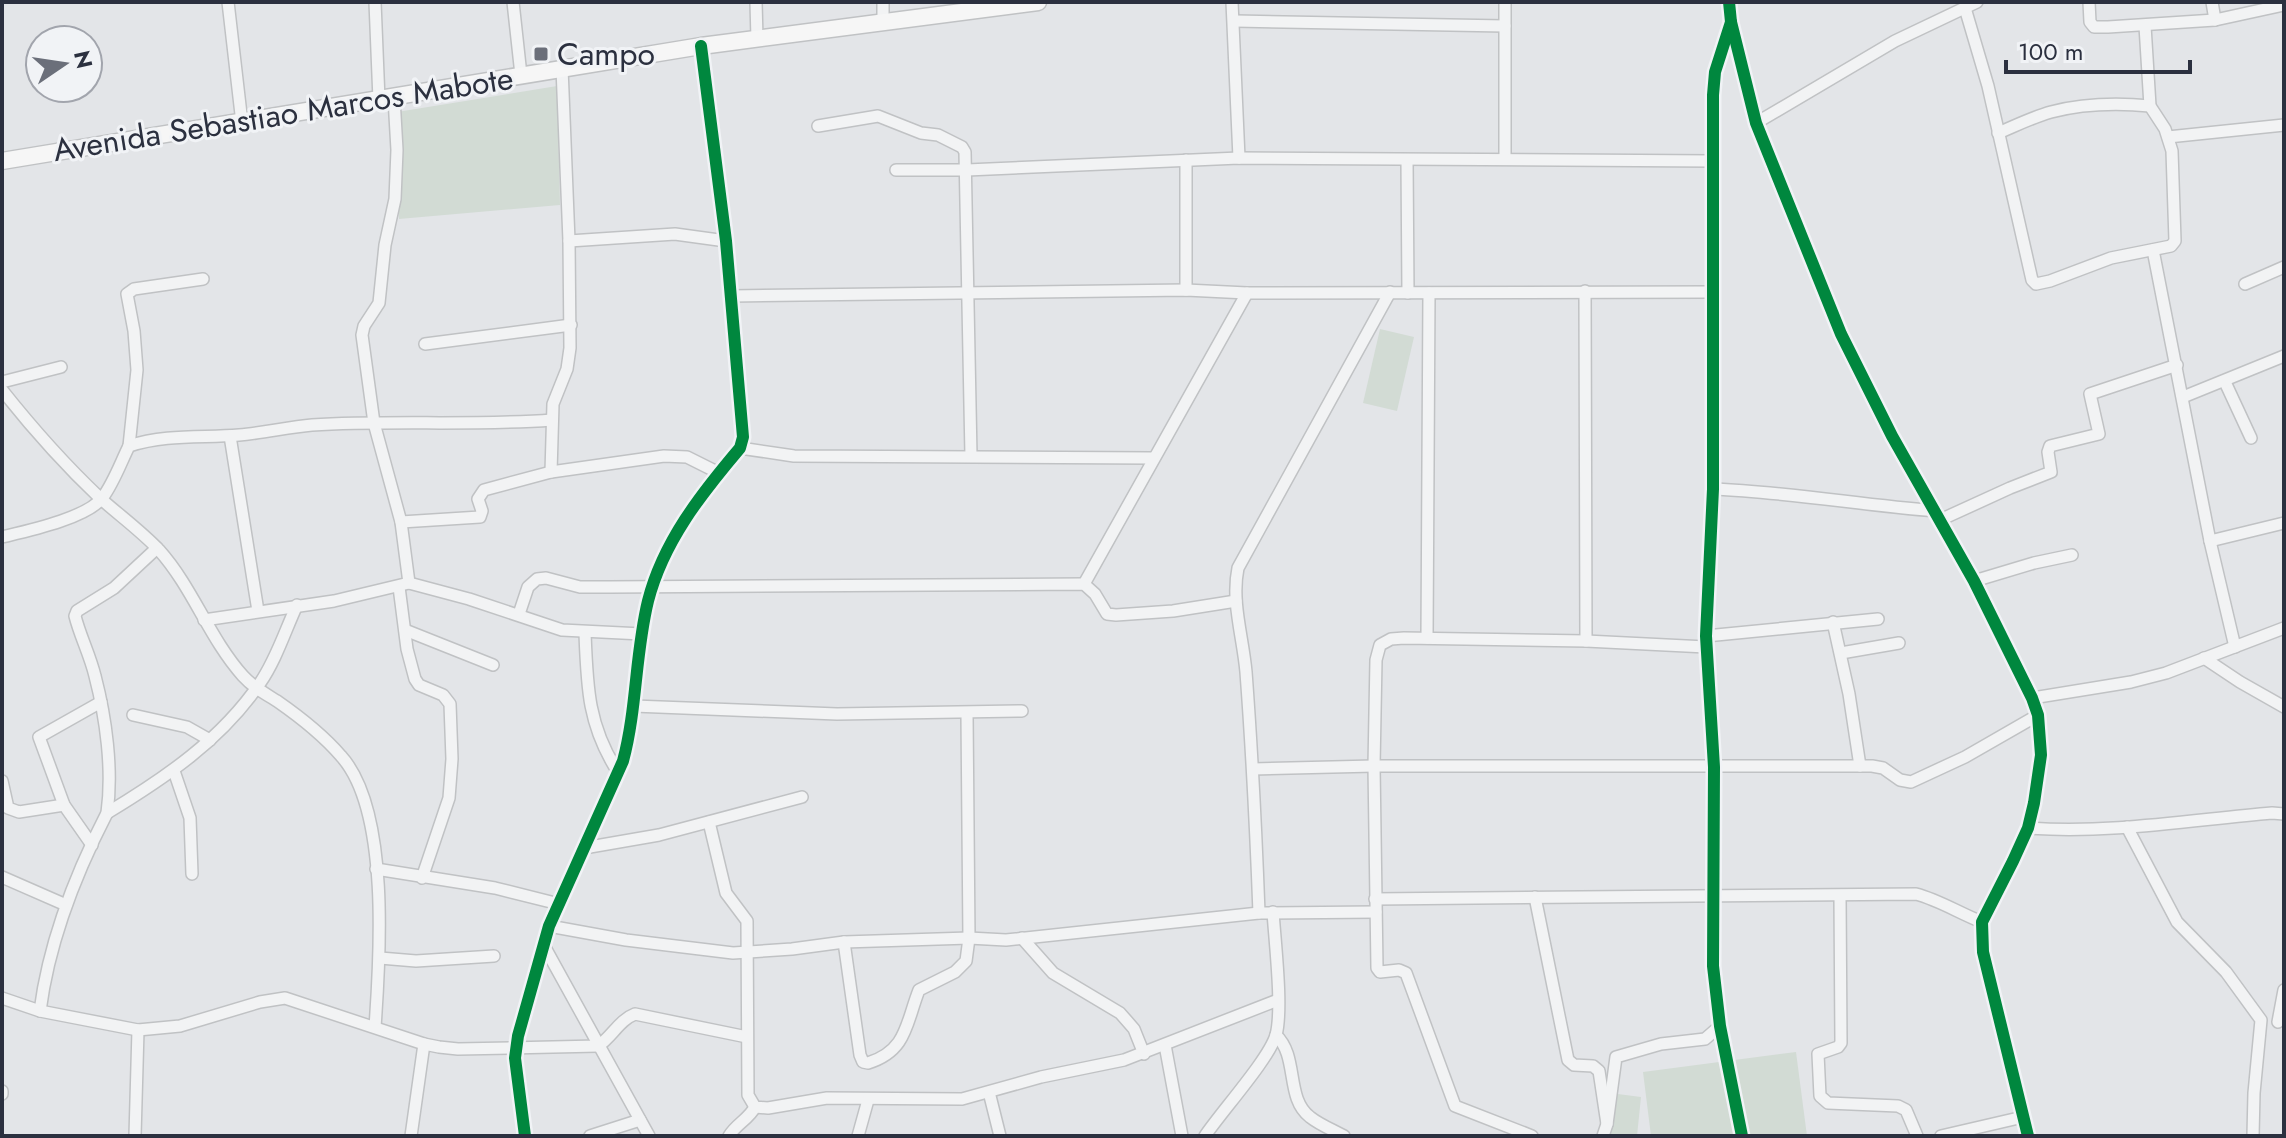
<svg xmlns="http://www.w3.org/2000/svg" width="2286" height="1138" font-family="Jost,sans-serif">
<rect width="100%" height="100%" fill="#e3e5e8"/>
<!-- grass -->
<g fill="#d2dbd4">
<path d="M 557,86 L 560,205 L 399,219 L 397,112 Z"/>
<path d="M 1380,329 L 1414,337 L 1397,411 L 1363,403 Z"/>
<path d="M 1796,1052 L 1807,1136 L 1651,1136 L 1643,1072 Z"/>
<path d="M 1610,1093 L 1641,1097 L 1637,1136 L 1605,1136 Z"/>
</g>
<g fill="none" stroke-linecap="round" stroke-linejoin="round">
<defs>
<g id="minor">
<path d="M 228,2 L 242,123"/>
<path d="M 375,2 L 379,100"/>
<path d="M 513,2 L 521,75"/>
<path d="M 756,2 L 757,39"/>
<path d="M 1232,2 L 1239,158"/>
<path d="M 1729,2 L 1731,22 L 1756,123 L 1841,334 L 1892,436 L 1974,581 L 2032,698 L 2038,715 L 2041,755 L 2034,803 L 2028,828 L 2013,861 L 1982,922 L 1983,952 L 2028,1136"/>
<path d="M 2089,2 L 2090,22 L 2094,27 L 2108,27 L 2215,20 L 2284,5"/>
<path d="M 2212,2 L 2215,20"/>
<path d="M 1965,8 L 1988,86 L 2032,280 L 2036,284 L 2050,281 L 2111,258 L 2171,246 L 2175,241 L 2172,151 L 2165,129 L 2150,106 L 2145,26"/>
<path d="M 1235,21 L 1505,26"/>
<path d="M 1731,23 L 1715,72 L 1713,95 L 1713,489 L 1706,636 L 1714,767 L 1713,966 L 1720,1026 L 1742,1136"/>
<path d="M 883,24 L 883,2"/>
<path d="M 394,98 L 397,150 L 395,199 L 385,245 L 379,303 L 364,326 L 362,335 L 374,423 L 401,522 L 409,583"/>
<path d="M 1756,123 L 1895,41 L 1977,2"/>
<path d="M 818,126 L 878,116 L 921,133 L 938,135 L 962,147 L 965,152 L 971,456"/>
<path d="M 1998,133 C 2015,126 2033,117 2051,112 C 2082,104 2118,103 2150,106"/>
<path d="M 2168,137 L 2284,125"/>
<path d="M 1505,159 L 1505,2"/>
<path d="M 1407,160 L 1408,293"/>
<path d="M 896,170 L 967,170 L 1239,158 L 1713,161"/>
<path d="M 569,241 L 675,234 L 726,241"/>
<path d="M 2153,250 L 2210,541 L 2235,647"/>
<path d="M 2245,284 L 2284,267"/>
<path d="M 1186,290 L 1186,160"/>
<path d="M 1585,291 L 1586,641"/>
<path d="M 732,296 L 1186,290 L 1247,293 L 1713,292"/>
<path d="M 425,344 L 571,325"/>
<path d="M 2,382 L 61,367"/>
<path d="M 2225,382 L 2251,438"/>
<path d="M 2,390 C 33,429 64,464 100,498 C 119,515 141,531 159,550 C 193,588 209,638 243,676 C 253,687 264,693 277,701 C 300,717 323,735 341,756 C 390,810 380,958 375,1027"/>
<path d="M 2183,397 L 2284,356"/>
<path d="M 230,436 L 258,611"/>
<path d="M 129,446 L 137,370 L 134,331 L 127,294 L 134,289 L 203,279"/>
<path d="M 740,448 L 794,456 L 1152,458"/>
<path d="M 551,472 L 553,404 L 567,369 L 570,348 L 569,241 L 562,68"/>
<path d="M 1713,489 C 1789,492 1860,505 1936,511"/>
<path d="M 1940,520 L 2010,488 L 2051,472 L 2048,452 L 2050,446 L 2099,434 L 2090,394 L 2177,365"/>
<path d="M 401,522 L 480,517 L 482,511 L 478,499 L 484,490 L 551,472 L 664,456 L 687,457 L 719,473"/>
<path d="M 2,537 C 27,531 88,518 103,497 C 114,482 121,462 129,446 C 166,434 202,438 239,435 C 264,433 288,427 312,425 C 392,420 472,426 552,420"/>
<path d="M 2210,541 L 2284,523"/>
<path d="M 1974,581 L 2034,563 L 2072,555"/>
<path d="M 1084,584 L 1247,293"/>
<path d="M 399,587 L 407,649 L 415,679 L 419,685 L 443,695 L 450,704 L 452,759 L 449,798 L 422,878"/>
<path d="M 519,614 L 528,587 L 537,579 L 546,578 L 580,587 L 610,587 L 1084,584 L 1095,594 L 1107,614 L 1116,615 L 1173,611 L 1236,601"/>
<path d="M 204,620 L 334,601 L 409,583 L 469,599 L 562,630 L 642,634"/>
<path d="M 1833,622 L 1849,694 L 1860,766"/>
<path d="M 405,630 L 493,665"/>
<path d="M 585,633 C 587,687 588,726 618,772"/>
<path d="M 1706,636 L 1878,619"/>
<path d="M 1427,638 L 1429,293"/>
<path d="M 1841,653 L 1899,643"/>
<path d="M 2204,658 L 2240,682 L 2284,707"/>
<path d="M 2032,698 L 2131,682 L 2166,673 L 2284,628"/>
<path d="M 634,706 L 837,714 L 1022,711"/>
<path d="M 133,715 L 187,727 L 210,740"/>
<path d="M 1253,769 L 1374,766 L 1872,766 L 1883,768 L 1900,780 L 1911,782 L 1965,757 L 2038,715"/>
<path d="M 174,771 L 190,818 L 192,874"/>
<path d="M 2,781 L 8,808 L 19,812 L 64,805"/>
<path d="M 107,813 C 165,778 221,740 260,683 C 276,660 285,631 297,605"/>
<path d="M 709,822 L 726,893 L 747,921 L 748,1095 L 755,1107 L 768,1108 L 827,1098 L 962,1099 L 1041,1077 L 1124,1060 L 1278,1000"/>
<path d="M 2127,827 L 2177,922 L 2226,972 L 2261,1020 L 2254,1093 L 2253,1136"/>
<path d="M 2028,828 C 2109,834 2191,820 2272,813 L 2284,814"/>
<path d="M 92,845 L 64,805 L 39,737 L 101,702"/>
<path d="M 584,848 L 659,835 L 802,797"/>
<path d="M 376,869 L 495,888 L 559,904"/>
<path d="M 2,877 L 66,905"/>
<path d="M 1840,896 L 1841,1043 L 1838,1047 L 1818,1054 L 1820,1096 L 1828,1103 L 1898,1106 L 1906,1110 L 1917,1136"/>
<path d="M 1535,897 L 1568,1060 L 1574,1065 L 1593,1066 L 1599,1071 L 1607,1124"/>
<path d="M 1375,899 L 1916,894 C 1939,900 1959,913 1982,922"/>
<path d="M 1259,913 C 1256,832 1252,752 1246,672 C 1243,637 1231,602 1238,568 L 1390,292"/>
<path d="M 549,926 L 626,940 L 733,953 L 792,949 L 844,942 L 969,938 L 1006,940 L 1259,913 L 1376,912"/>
<path d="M 1022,938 L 1053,973 L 1120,1013 L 1134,1029 L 1144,1054"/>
<path d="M 844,942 L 860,1055 L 863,1062 L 868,1063 C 907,1051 906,1023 919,990 L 955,972 L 966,961 L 969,938 L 967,714"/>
<path d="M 543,944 L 649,1136"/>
<path d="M 380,958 L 416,961 L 494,956"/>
<path d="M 2,998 L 40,1011 L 138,1030 L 180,1026 L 260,1002 L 285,998 L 424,1044 L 439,1047 L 458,1049 L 598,1046 C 612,1037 619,1020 635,1014 L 747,1037"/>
<path d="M 40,1011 C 49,941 75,875 107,813 C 113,770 106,718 95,676 C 90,655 80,636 75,616 L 77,611 L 114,588 L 157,548"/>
<path d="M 2278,1022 L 2284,990"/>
<path d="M 1276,1035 C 1299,1057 1285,1098 1310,1117 C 1320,1125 1333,1130 1344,1136"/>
<path d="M 1165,1045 L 1182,1136"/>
<path d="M 989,1092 L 1000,1136"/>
<path d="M 2,1094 L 2,1091"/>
<path d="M 135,1136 L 138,1030"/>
<path d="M 411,1136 L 424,1044"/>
<path d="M 525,1136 L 515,1058 L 518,1036 L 549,926 L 623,761 C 637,709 635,654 648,601 C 663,542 701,494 740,448 L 743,437 L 726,241 L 701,46"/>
<path d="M 590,1136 L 640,1120"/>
<path d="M 729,1136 C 736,1124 749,1119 755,1107"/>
<path d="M 858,1136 L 868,1100"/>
<path d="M 1205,1136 C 1221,1112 1269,1059 1276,1035 C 1283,1009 1275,943 1273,912"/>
<path d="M 1532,1136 L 1455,1106 L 1406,973 L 1399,970 L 1380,972 L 1377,968 L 1374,766 L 1376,660 L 1380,645 L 1391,639 L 1404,638 L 1586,641 L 1706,647"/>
<path d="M 1603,1136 L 1607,1124 L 1616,1057 L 1661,1044 L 1705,1039 L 1720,1026"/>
<path d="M 1941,1136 L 2023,1117"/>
</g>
<path id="secondary" d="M 2,161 L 701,46 L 1038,2"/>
</defs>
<!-- minor casing -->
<use href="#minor" stroke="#c0c2c4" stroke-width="14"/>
<!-- secondary casing -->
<use href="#secondary" stroke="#c0c2c4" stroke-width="19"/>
<!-- minor -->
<use href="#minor" stroke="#f2f3f4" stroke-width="11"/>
<!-- secondary -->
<use href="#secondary" stroke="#f6f6f6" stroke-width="16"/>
<defs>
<g id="cycleway">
<path d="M 1729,2 L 1731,22 L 1756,123 L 1841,334 L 1892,436 L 1974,581 L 2032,698 L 2038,715 L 2041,755 L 2034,803 L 2028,828 L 2013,861 L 1982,922 L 1983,952 L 2028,1136"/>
<path d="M 1731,22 L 1715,72 L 1713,95 L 1713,489 L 1706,636 L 1714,767 L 1713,966 L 1720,1026 L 1742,1136"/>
<path d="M 525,1136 L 515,1058 L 518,1036 L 549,926 L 623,761 C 637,709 635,654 648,601 C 663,542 701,494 740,448 L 743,437 L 726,241 L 701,46"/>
</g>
</defs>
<!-- cycleway casing -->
<use href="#cycleway" stroke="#f1f3f6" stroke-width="17"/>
<!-- cycleway -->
<use href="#cycleway" stroke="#00873e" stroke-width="12"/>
</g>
<!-- markers -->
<rect fill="#6b6f7a" stroke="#f1f3f6" stroke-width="3" x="533" y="46" width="16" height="16" rx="4"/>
<g text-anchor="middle" stroke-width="6" stroke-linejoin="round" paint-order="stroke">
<!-- poi labels -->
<g font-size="32" fill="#2b303f" stroke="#f1f3f6" text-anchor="start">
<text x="557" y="65">Campo</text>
</g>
<!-- street labels -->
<g font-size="32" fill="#2b303f" stroke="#f1f3f6">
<text transform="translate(283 114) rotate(-9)" y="11">Avenida Sebastiao Marcos Mabote</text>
</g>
</g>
<!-- border -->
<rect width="2286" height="1138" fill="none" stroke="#2b303f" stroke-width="8"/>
<!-- north arrow -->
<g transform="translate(64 64) rotate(77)"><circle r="38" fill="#f1f3f6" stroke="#a2a5ad" stroke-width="2"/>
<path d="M0-6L14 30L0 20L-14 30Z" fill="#6b6f7a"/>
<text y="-12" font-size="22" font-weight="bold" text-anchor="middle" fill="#2b303f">N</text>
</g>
<!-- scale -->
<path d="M2006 60v12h184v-12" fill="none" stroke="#2b303f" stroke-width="4"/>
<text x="2018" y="60" font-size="24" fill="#2b303f" stroke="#f1f3f6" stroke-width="6" paint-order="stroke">100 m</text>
</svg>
